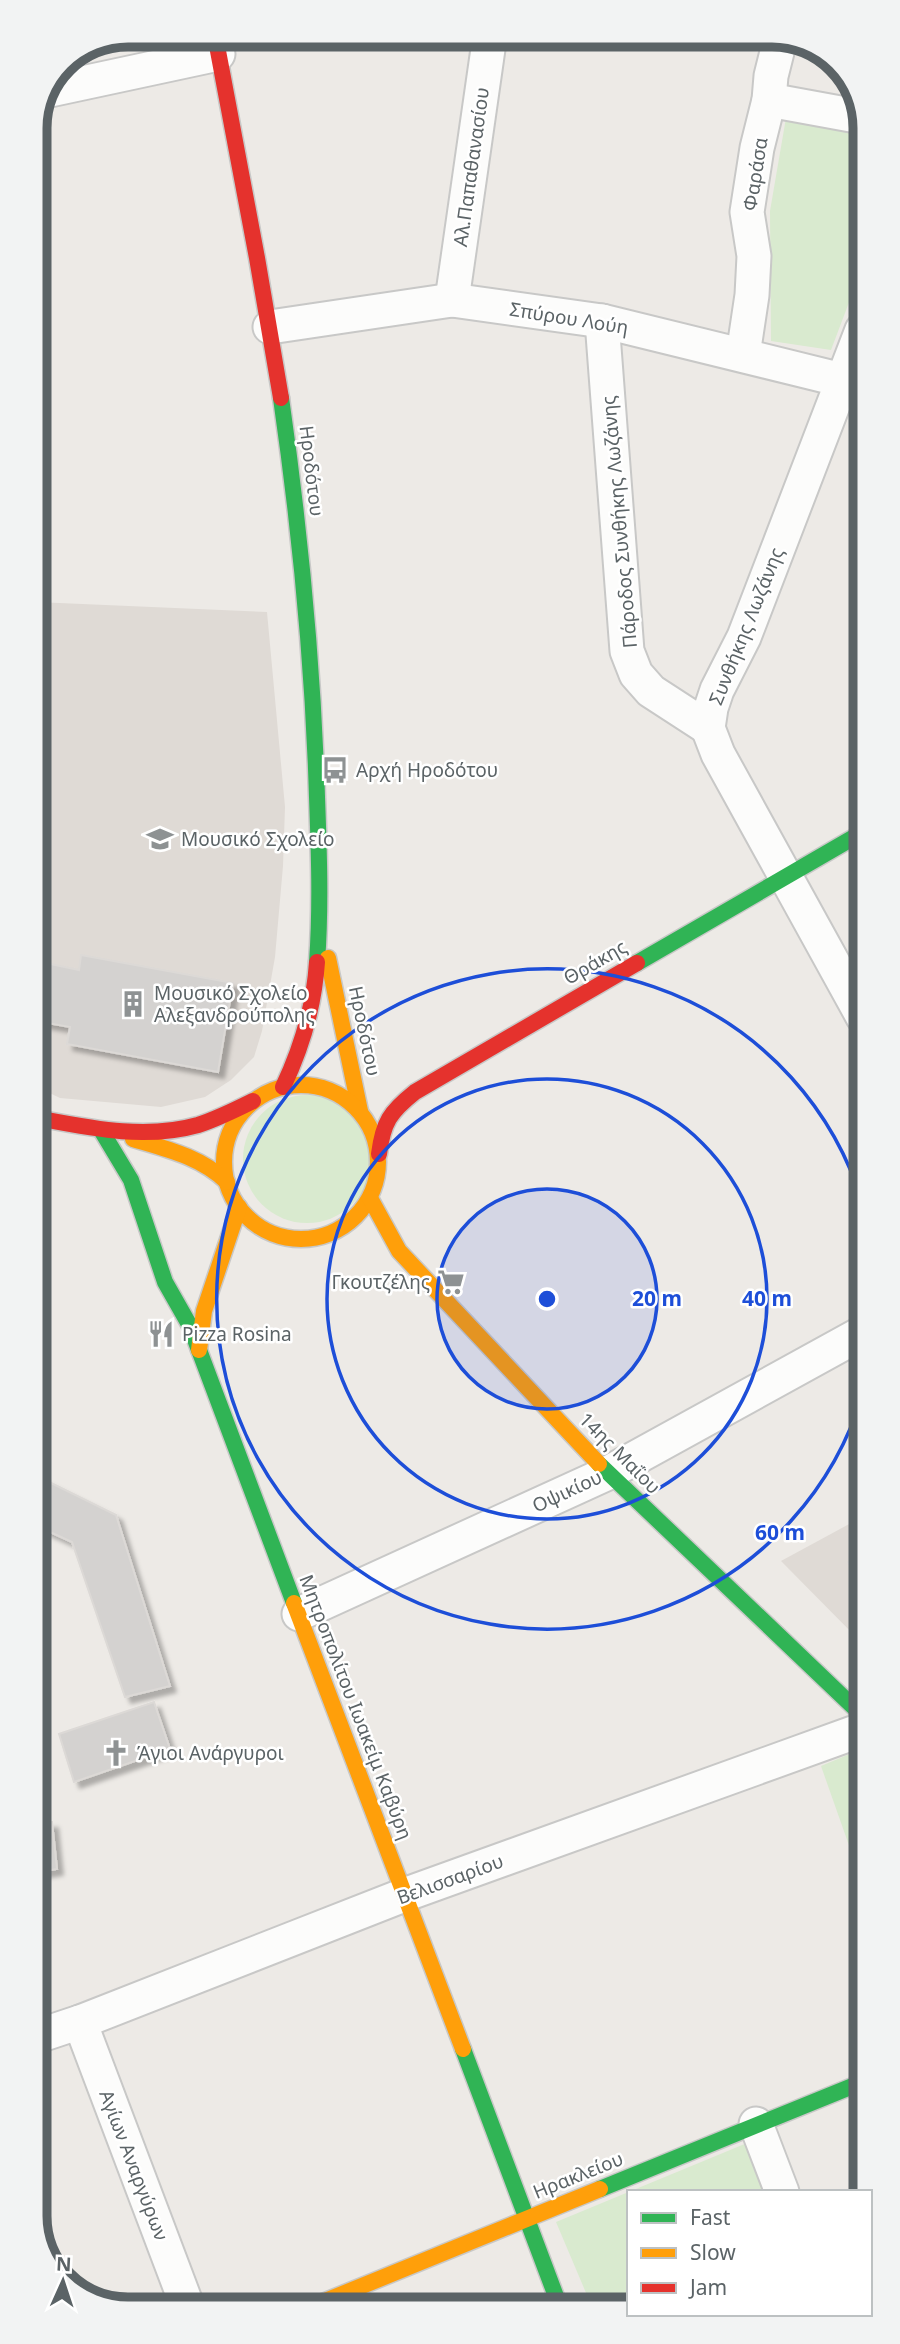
<svg xmlns="http://www.w3.org/2000/svg" width="900" height="2344" font-family="'Noto Sans',sans-serif">
<defs>
<filter id="shadow"><feDropShadow dx="6" dy="6" stdDeviation="2" flood-color="#0004"/></filter>
</defs>
<rect width="100%" height="100%" fill="#edeae6"/>
<!-- education -->
<g fill="#dfdad5">
<path d="M 36,602 L 267,612 L 285,807 L 283,866 L 275,957 L 262,1031 L 254,1057 L 231,1080 L 205,1097 L 161,1107 L 60,1098 L 37,1087 L 36,811 L 42,770 L 36,768 Z"/>
<path d="M 864,1516 L 864,1645 L 781,1561 Z"/>
</g>
<!-- green -->
<g fill="#d9eacf">
<path d="M 787,112 L 862,127 L 862,268 L 831,350 L 771,341 L 770,211 Z"/>
<circle cx="307" cy="1159" r="64"/>
<path d="M 864,1748 L 864,1888 L 821,1766 Z"/>
<path d="M 747,2143 L 764,2192 L 629,2192 L 629,2306 L 592,2307 L 556,2222 Z"/>
</g>
<!-- building -->
<g fill="#d4d2d0" stroke="#dcd9d6" stroke-width="2" filter="url(#shadow)">
<path d="M 81,955 L 233,983 L 218,1072 L 67,1044 L 70,1027 L 36,1021 L 36,987 L 41,962 L 79,970 Z"/>
<path d="M 37,1476 L 116,1515 L 170,1686 L 125,1697 L 72,1542 L 37,1526 Z"/>
<path d="M 864,1553 L 864,1588 L 848,1562 Z"/>
<path d="M 154,1702 L 170,1749 L 74,1782 L 59,1734 Z"/>
<path d="M 52,1822 L 57,1869 L 38,1872 L 38,1823 Z"/>
</g>
<g fill="none" stroke-linecap="round" stroke-linejoin="round">
<defs>
<g id="street">
<path d="M 50,90 L 218,54"/>
<path d="M 769,100 L 862,117"/>
<path d="M 452,300 L 490,35"/>
<path d="M 602,321 L 627,651 L 636,674 L 651,691 L 708,728"/>
<path d="M 270,327 L 452,300 L 602,321 L 842,380 L 862,390"/>
<path d="M 862,330 L 744,637 L 717,690 L 711,708 L 708,728 L 718,754 L 863,1017"/>
<path d="M 743,355 L 752,295 L 754,256 L 747,212 L 757,148 L 769,100 L 771,76 L 781,36"/>
<path d="M 299,1614 L 608,1473 L 864,1332"/>
<path d="M 80,2022 L 188,2308"/>
<path d="M 38,2036 L 80,2022 L 404,1895 L 864,1729"/>
<path d="M 756,2124 L 782,2192"/>
</g>
<g id="fast">
<path d="M 281,398 C 300,530 313,663 317,797 C 319,852 321,907 317,962"/>
<path d="M 637,963 L 863,832"/>
<path d="M 101,1130 L 131,1180 L 165,1282 L 190,1326 L 294,1603"/>
<path d="M 599,1464 L 864,1717"/>
<path d="M 463,2049 L 560,2307"/>
<path d="M 600,2189 L 865,2081"/>
</g>
<g id="slow">
<path d="M 328,958 L 360,1111"/>
<circle cx="301" cy="1162" r="77"/>
<path d="M 133,1139 C 167,1149 201,1157 227,1182"/>
<path d="M 370,1198 L 399,1251 L 599,1464"/>
<path d="M 199,1350 L 204,1311 L 239,1207"/>
<path d="M 294,1603 L 463,2049"/>
<path d="M 308,2308 L 600,2189"/>
</g>
<g id="jam">
<path d="M 215,35 L 257,258 L 281,398"/>
<path d="M 283,1087 C 302,1047 314,1007 317,962"/>
<path d="M 37,1118 C 90,1128 145,1140 198,1125 C 217,1119 235,1110 253,1101"/>
<path d="M 379,1154 C 383,1122 390,1112 415,1092 L 637,963"/>
</g>
</defs>
<!-- street casing -->
<use href="#street" stroke="#c8c8c7" stroke-width="37"/>
<!-- fast casing -->
<use href="#fast" stroke="#c8c8c7" stroke-width="19"/>
<!-- slow casing -->
<use href="#slow" stroke="#c8c8c7" stroke-width="19"/>
<!-- jam casing -->
<use href="#jam" stroke="#c8c8c7" stroke-width="19"/>
<!-- street -->
<use href="#street" stroke="#fcfcfb" stroke-width="33"/>
<!-- fast -->
<use href="#fast" stroke="#30b455" stroke-width="16"/>
<!-- slow -->
<use href="#slow" stroke="#ff9f0a" stroke-width="16"/>
<!-- jam -->
<use href="#jam" stroke="#e5322d" stroke-width="16"/>
</g>
<!-- distance rings -->
<circle cx="547" cy="1299" r="110" fill="#1d4ed8" fill-opacity=".12"/>
<g fill="none" stroke="#1d4ed8" stroke-width="3.5">
<circle cx="547" cy="1299" r="110"/>
<circle cx="547" cy="1299" r="220"/>
<path d="M863 1393A330 330 0 1 1 863 1205"/>
</g>
<!-- icons -->
<defs>
<symbol id="bus-bare" viewBox="-9 -9 18 18"><path d="M-5-6H5V4H4V6H2V4H-2V6H-4V4H-5ZM-3.5-4V0h7V-4ZM-3.5 1.2v1.5H-2V1.2ZM2 1.2v1.5H3.5V1.2Z" fill="#8e9293" stroke="#fff" stroke-width="2.5" paint-order="stroke"/></symbol>
<symbol id="school-bare" viewBox="-9 -9 18 18"><path d="M0-5L7-2L0 1L-7-2ZM-4 1L0 2.5L4 1V4Q0 6-4 4Z" fill="#8e9293" stroke="#fff" stroke-width="2.5" paint-order="stroke"/></symbol>
<symbol id="building-bare" viewBox="-9 -9 18 18"><path d="M-4-6H4V6H1V3H-1V6H-4ZM-2.5-4.3h1.7v1.8h-1.7ZM.8-4.3h1.7v1.8H.8ZM-2.5-1h1.7V.8h-1.7ZM.8-1h1.7V.8H.8Z" fill="#8e9293" stroke="#fff" stroke-width="2.5" paint-order="stroke"/></symbol>
<symbol id="supermarket-bare" viewBox="-9 -9 18 18"><path d="M-6-5.5h2.5l.6 2H6L4.5 2H-2.5L-4.4-4H-6ZM-1.5 3.2a1.3 1.3 0 1 0 .1 0ZM3 3.2a1.3 1.3 0 1 0 .1 0Z" fill="#8e9293" stroke="#fff" stroke-width="2.5" paint-order="stroke"/></symbol>
<symbol id="restaurant-bare" viewBox="-9 -9 18 18"><path d="M-5-6h1v4h1v-4h1v4h1v-4h1v5L-1.5 .5V6h-2V.5L-5-1ZM5-6V6H3V1.5H1.5Q1.5-4 5-6Z" fill="#8e9293" stroke="#fff" stroke-width="2.5" paint-order="stroke"/></symbol>
<symbol id="church-bare" viewBox="-9 -9 18 18"><path d="M-1.2-6h2.4v3.5h3.3v2.4h-3.3V6h-2.4V-.1h-3.3v-2.4h3.3Z" fill="#8e9293" stroke="#fff" stroke-width="2.5" paint-order="stroke"/></symbol>
</defs>
<g fill-rule="evenodd">
<use href="#bus-bare" x="316" y="751" width="38" height="38"/>
<use href="#school-bare" x="141" y="820" width="38" height="38"/>
<use href="#building-bare" x="114" y="985" width="38" height="38"/>
<use href="#supermarket-bare" x="432" y="1263" width="38" height="38"/>
<use href="#restaurant-bare" x="142" y="1315" width="38" height="38"/>
<use href="#church-bare" x="97" y="1734" width="38" height="38"/>
</g>
<g text-anchor="middle" stroke-width="5" stroke-linejoin="round" paint-order="stroke">
<!-- street labels -->
<g font-size="19" fill="#5b6366" stroke="#fff">
<text transform="translate(471 167) rotate(-82)" y="7">Αλ.Παπαθανασίου</text>
<text transform="translate(755 174) rotate(-81)" y="7">Φαράσα</text>
<text transform="translate(569 318) rotate(9)" y="7">Σπύρου Λούη</text>
<text transform="translate(312 471) rotate(83)" y="7">Ηροδότου</text>
<text transform="translate(619 522) rotate(-95)" y="7">Πάροδος Συνθήκης Λωζάνης</text>
<text transform="translate(746 626) rotate(-68)" y="7">Συνθήκης Λωζάνης</text>
<text transform="translate(595 962) rotate(-30)" y="7">Θράκης</text>
<text transform="translate(365 1031) rotate(78)" y="7">Ηροδότου</text>
<text transform="translate(620 1453) rotate(45)" y="7">14ης Μαΐου</text>
<text transform="translate(567 1491) rotate(-25)" y="7">Οψικίου</text>
<text transform="translate(356 1707) rotate(69)" y="7">Μητροπολίτου Ιωακείμ Καβύρη</text>
<text transform="translate(450 1879) rotate(-20)" y="7">Βελισσαρίου</text>
<text transform="translate(134 2165) rotate(69)" y="7">Αγίων Αναργύρων</text>
<text transform="translate(578 2175) rotate(-22)" y="7">Ηρακλείου</text>
</g>
<!-- poi labels -->
<g font-size="19" fill="#5b6366" stroke="#fff" text-anchor="start">
<text x="356" y="777">Αρχή Ηροδότου</text>
<text x="181" y="846">Μουσικό Σχολείο</text>
<text x="154" y="1000">Μουσικό Σχολείο<tspan x="154" dy="22">Αλεξανδρούπολης</tspan></text>
<text x="430" y="1289" text-anchor="end">Γκουτζέλης</text>
<text x="182" y="1341">Pizza Rosina</text>
<text x="137" y="1760">Άγιοι Ανάργυροι</text>
</g>
</g>
<!-- crop -->
<path d="M0 0H900V2344H0ZM128 47H772A81 81 0 0 1 853 128V2216A81 81 0 0 1 772 2297H128A81 81 0 0 1 47 2216V128A81 81 0 0 1 128 47Z" fill="#f2f3f3" fill-rule="evenodd"/>
<path fill="none" stroke="#5b6366" stroke-width="9" d="M128 47H772A81 81 0 0 1 853 128V2216A81 81 0 0 1 772 2297H128A81 81 0 0 1 47 2216V128A81 81 0 0 1 128 47Z"/>
<circle cx="547" cy="1299" r="10" fill="#1d4ed8" stroke="#fff" stroke-width="3.5"/>
<g font-size="21" text-anchor="middle" font-weight="bold" fill="#1d4ed8" stroke="#fff" stroke-width="5" stroke-linejoin="round" paint-order="stroke">
<text x="657" y="1306">20 m</text>
<text x="767" y="1306">40 m</text>
<text x="780" y="1540">60 m</text>
</g>
<!-- legend -->
<rect x="627" y="2190" width="245" height="126" fill="#ffffff" stroke="#bdc1c2" stroke-width="2"/>
<rect x="641" y="2213" width="35" height="10" fill="#30b455" stroke="#bdc1c2" stroke-width="2"/>
<text x="690" y="2225" font-size="21" fill="#5b6366">Fast</text>
<rect x="641" y="2248" width="35" height="10" fill="#ff9f0a" stroke="#bdc1c2" stroke-width="2"/>
<text x="690" y="2260" font-size="21" fill="#5b6366">Slow</text>
<rect x="641" y="2283" width="35" height="10" fill="#e5322d" stroke="#bdc1c2" stroke-width="2"/>
<text x="690" y="2295" font-size="21" fill="#5b6366">Jam</text>
<!-- north arrow -->
<g transform="translate(63 2281) rotate(3)" stroke="#ffffff" stroke-width="5" paint-order="stroke">
<path d="M0-5L12 26L0 18L-12 26Z" fill="#5b6366"/>
<text y="-10" font-size="19" font-weight="bold" text-anchor="middle" fill="#5b6366">N</text>
</g>
</svg>
